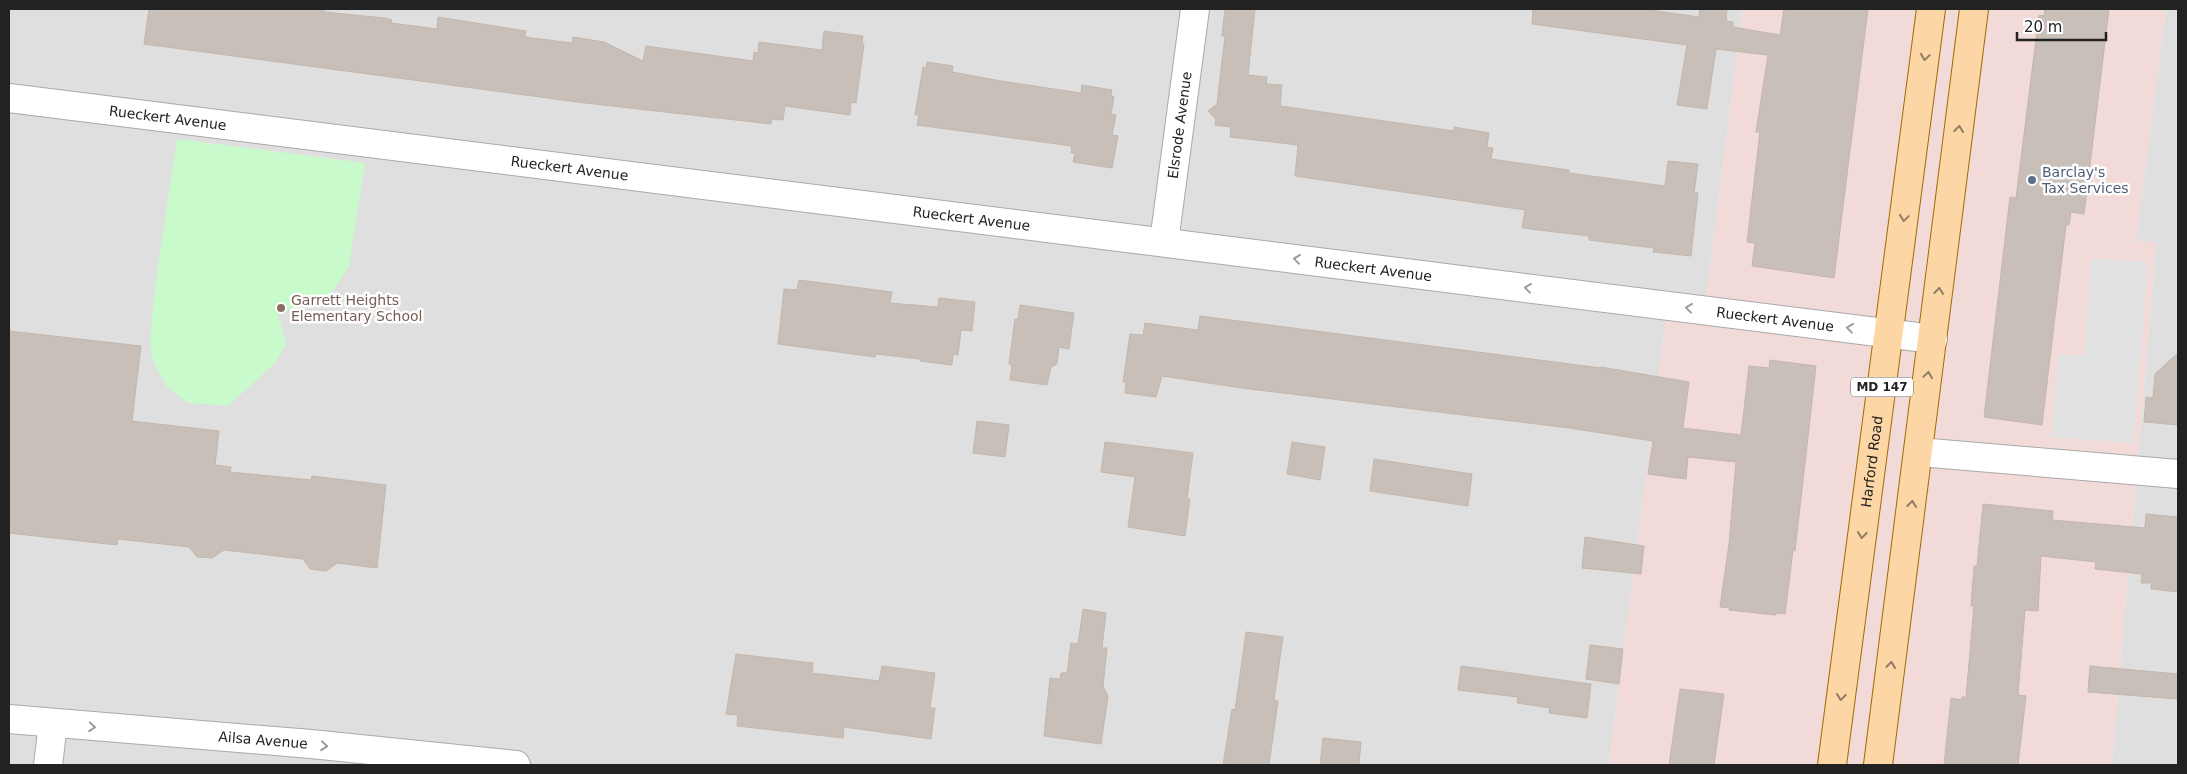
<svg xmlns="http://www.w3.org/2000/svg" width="2187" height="774" font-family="'DejaVu Sans',sans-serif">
<rect width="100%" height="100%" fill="#f2efe9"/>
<!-- residential -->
<g fill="#e0dfdf">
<path d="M 9,9 L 1743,9 L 1704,315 L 1667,311 L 1609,765 L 9,765 Z"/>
<path d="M 2166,9 L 2178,9 L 2178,765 L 2112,765 L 2156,244 L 2136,241 Z"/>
</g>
<!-- commercial -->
<path fill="#f2dad9" d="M 1743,9 L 2166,9 L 2136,241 L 2156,243 L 2112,765 L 1609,765 L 1667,311 L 1704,315 Z"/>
<!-- park -->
<path fill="#c8facc" d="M 177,139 L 365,163 L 349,267 L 324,303 L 277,311 L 286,344 L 275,363 L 228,406 L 188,403 L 167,387 L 153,361 L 150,341 L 155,287 Z"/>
<!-- parking -->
<path fill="#e2e2e2" d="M 2091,258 L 2148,262 L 2134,443 L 2051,437 L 2058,354 L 2084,355 Z"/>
<!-- building -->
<g fill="#c7bfb8" stroke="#c4b6ab">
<path d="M 149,9 L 324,9 L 324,12 L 385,18 L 392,20 L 391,23 L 437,29 L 438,17 L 526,31 L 525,37 L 572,43 L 573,37 L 604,42 L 643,61 L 646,46 L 753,61 L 754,52 L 758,53 L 759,42 L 822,50 L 824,31 L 863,36 L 862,43 L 864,44 L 856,103 L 851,102 L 850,115 L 785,106 L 783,120 L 772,119 L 771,124 L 585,103 L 144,44 Z"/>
<path d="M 1225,9 L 1255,9 L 1248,75 L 1267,77 L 1266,84 L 1282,85 L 1280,106 L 1454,131 L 1454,127 L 1489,133 L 1487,147 L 1493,148 L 1491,159 L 1569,170 L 1569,173 L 1665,186 L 1668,161 L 1698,164 L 1694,193 L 1698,193 L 1691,256 L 1653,252 L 1654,248 L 1589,240 L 1589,236 L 1522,228 L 1525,210 L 1295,176 L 1298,145 L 1230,137 L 1231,127 L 1215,125 L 1216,119 L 1208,111 L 1217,104 L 1225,36 L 1222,36 Z"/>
<path d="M 1533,9 L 1643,9 L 1699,17 L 1700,9 L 1727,9 L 1726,21 L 1733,22 L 1733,27 L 1780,35 L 1784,9 L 1868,9 L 1834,278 L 1752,266 L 1755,243 L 1747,242 L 1760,132 L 1756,132 L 1768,55 L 1716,49 L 1707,109 L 1677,105 L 1687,45 L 1532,24 Z"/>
<path d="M 2045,9 L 2109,9 L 2084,214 L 2071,212 L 2069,225 L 2066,225 L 2042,425 L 1984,417 L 2010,197 L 2016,198 L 2039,15 L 2044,16 Z"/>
<path d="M 927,62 L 953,66 L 952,72 L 1001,81 L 1081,93 L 1082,85 L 1112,90 L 1111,96 L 1114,97 L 1111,114 L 1116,115 L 1112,135 L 1118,136 L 1112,168 L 1073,162 L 1075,153 L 1071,153 L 1072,146 L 917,125 L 919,115 L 915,115 L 923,67 L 926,68 Z"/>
<path d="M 799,280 L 892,292 L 890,303 L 938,307 L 939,298 L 975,302 L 972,331 L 961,330 L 958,355 L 953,354 L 952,365 L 920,361 L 920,359 L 876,354 L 875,357 L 778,344 L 784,289 L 797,290 Z"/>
<path d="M 1020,305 L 1074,313 L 1069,349 L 1059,347 L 1057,364 L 1051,367 L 1047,385 L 1010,380 L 1012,365 L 1009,364 L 1015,319 L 1018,319 Z"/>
<path d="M 1200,316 L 1601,368 L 1601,367 L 1689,382 L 1683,428 L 1741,435 L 1749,366 L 1769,368 L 1770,360 L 1816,366 L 1795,551 L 1793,550 L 1785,614 L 1776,613 L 1776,615 L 1729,610 L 1730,608 L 1720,607 L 1729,544 L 1736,462 L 1688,457 L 1686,479 L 1648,474 L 1653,441 L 1569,428 L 1242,388 L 1162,376 L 1156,397 L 1125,393 L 1126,382 L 1123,382 L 1130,334 L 1143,335 L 1145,323 L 1198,330 Z"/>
<path d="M 9,331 L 141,346 L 132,421 L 219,431 L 215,465 L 231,467 L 230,472 L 311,480 L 312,476 L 386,485 L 377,568 L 337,563 L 326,571 L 310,569 L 303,559 L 224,550 L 212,558 L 197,557 L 189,547 L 118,539 L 117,545 L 9,533 Z"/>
<path d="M 2178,353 L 2178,425 L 2144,422 L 2146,397 L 2153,398 L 2155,374 Z"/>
<path d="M 977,421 L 1009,425 L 1005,457 L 973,453 Z"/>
<path d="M 1105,442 L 1193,453 L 1187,499 L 1190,499 L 1185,536 L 1128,527 L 1135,477 L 1101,472 Z"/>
<path d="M 1292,442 L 1325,447 L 1320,480 L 1287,474 Z"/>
<path d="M 1374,459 L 1472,474 L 1468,506 L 1370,491 Z"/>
<path d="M 1983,504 L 2053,511 L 2052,520 L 2145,528 L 2146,514 L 2178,517 L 2178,592 L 2151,589 L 2151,583 L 2141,583 L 2142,574 L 2095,569 L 2096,562 L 2041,556 L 2038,611 L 2025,610 L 2018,695 L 2026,696 L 2018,765 L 1944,765 L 1951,698 L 1961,700 L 1962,697 L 1966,697 L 1974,606 L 1971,606 L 1974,566 L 1977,566 Z"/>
<path d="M 1585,537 L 1644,546 L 1641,574 L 1582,568 Z"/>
<path d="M 1083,609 L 1106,613 L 1102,648 L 1107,648 L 1103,686 L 1108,696 L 1101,744 L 1044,736 L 1050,678 L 1060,679 L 1061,673 L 1067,673 L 1071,643 L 1078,644 Z"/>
<path d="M 1246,632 L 1283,637 L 1274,700 L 1278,701 L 1269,765 L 1223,765 L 1232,709 L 1235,710 Z"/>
<path d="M 1590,645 L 1623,649 L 1619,684 L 1586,679 Z"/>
<path d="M 736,654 L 813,663 L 812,673 L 879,681 L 882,666 L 935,673 L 930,708 L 935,708 L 931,739 L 844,727 L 843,738 L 737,726 L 738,715 L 726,714 Z"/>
<path d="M 1461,666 L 1591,684 L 1587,718 L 1549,713 L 1550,708 L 1517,703 L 1518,697 L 1458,690 Z"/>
<path d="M 2090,666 L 2178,674 L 2178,699 L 2088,692 Z"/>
<path d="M 1680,689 L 1724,694 L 1714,765 L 1669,765 Z"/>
<path d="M 1323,738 L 1361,742 L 1359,765 L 1320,765 Z"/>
</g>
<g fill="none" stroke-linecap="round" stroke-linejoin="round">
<defs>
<g id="minor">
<path id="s1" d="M 9,98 L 1933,339"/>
<path id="s2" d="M 1164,242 L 1195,9"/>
<path d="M 1919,452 L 2178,474"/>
<path id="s3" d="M 9,719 L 311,744 L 516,765"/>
<path d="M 48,765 L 53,724"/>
</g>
<g id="primary">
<path id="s4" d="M 1832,765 L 1931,9"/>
<path d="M 1878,765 L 1974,9"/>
</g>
</defs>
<!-- minor casing -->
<use href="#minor" stroke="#a9a9a9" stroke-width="30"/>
<!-- primary casing -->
<use href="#primary" stroke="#a06b00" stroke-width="30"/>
<!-- minor -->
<use href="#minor" stroke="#fff" stroke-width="28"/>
<!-- primary -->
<use href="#primary" stroke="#fcd6a4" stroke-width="28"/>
</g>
<!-- one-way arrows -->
<defs><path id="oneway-chevron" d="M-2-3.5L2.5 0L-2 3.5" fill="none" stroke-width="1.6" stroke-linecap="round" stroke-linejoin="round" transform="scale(1.25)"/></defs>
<g stroke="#8f7c63">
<use href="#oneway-chevron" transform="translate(1925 57) rotate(98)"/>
<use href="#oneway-chevron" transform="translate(1959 129) rotate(-83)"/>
<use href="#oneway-chevron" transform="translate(1904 218) rotate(98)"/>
<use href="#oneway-chevron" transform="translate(1939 291) rotate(-83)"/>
<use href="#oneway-chevron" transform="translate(1928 375) rotate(-82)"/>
<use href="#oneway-chevron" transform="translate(1912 504) rotate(-83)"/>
<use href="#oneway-chevron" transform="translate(1862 535) rotate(97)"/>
<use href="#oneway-chevron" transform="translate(1891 665) rotate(-83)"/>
<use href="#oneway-chevron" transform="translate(1841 697) rotate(97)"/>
</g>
<g stroke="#9c9c9c">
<use href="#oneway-chevron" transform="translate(1297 259) rotate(-173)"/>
<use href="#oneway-chevron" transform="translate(1528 288) rotate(-173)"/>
<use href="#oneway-chevron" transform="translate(1689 308) rotate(-173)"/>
<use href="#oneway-chevron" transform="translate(1850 328) rotate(-173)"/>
<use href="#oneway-chevron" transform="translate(92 727) rotate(4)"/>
<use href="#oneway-chevron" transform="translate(324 746) rotate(6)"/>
</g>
<!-- markers -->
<circle fill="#5c6f8a" stroke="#fff" stroke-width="2" cx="2032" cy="180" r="5"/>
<circle fill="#8d6e63" stroke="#fff" stroke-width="2" cx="281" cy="308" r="5"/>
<g text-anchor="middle" stroke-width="5" stroke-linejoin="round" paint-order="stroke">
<!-- shield labels -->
<rect fill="#fff" stroke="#646464" stroke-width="1" x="1851" y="377.5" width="62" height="19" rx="4"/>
<g font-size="12" font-weight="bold" fill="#222">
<text x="1882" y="391">MD 147</text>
</g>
<!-- street labels -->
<g font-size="14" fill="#222" stroke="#fff">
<text dy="5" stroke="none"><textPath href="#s1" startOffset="160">Rueckert Avenue</textPath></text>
<text dy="5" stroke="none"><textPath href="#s2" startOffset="118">Elsrode Avenue</textPath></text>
<text dy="5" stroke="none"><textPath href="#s1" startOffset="565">Rueckert Avenue</textPath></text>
<text dy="5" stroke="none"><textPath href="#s1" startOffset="970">Rueckert Avenue</textPath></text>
<text dy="5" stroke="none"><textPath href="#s1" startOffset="1375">Rueckert Avenue</textPath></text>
<text dy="5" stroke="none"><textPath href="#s1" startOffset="1780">Rueckert Avenue</textPath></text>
<text dy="5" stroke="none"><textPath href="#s4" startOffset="306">Harford Road</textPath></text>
<text dy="5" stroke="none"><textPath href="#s3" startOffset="255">Ailsa Avenue</textPath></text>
</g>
<!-- service labels -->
<g font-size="14" fill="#4e5e75" stroke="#fff" text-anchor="start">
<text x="2042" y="177">Barclay's<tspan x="2042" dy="16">Tax Services</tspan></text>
</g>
<!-- education labels -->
<g font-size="14" fill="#785e54" stroke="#fff" text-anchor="start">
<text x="291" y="305">Garrett Heights<tspan x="291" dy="16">Elementary School</tspan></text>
</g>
</g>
<!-- border -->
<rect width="2187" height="774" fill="none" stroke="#222222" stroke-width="20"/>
<!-- scale -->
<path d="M2017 32v8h89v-8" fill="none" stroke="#222222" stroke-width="2.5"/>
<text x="2024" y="32" font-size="15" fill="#222222" stroke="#ffffff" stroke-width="4" paint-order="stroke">20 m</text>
</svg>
